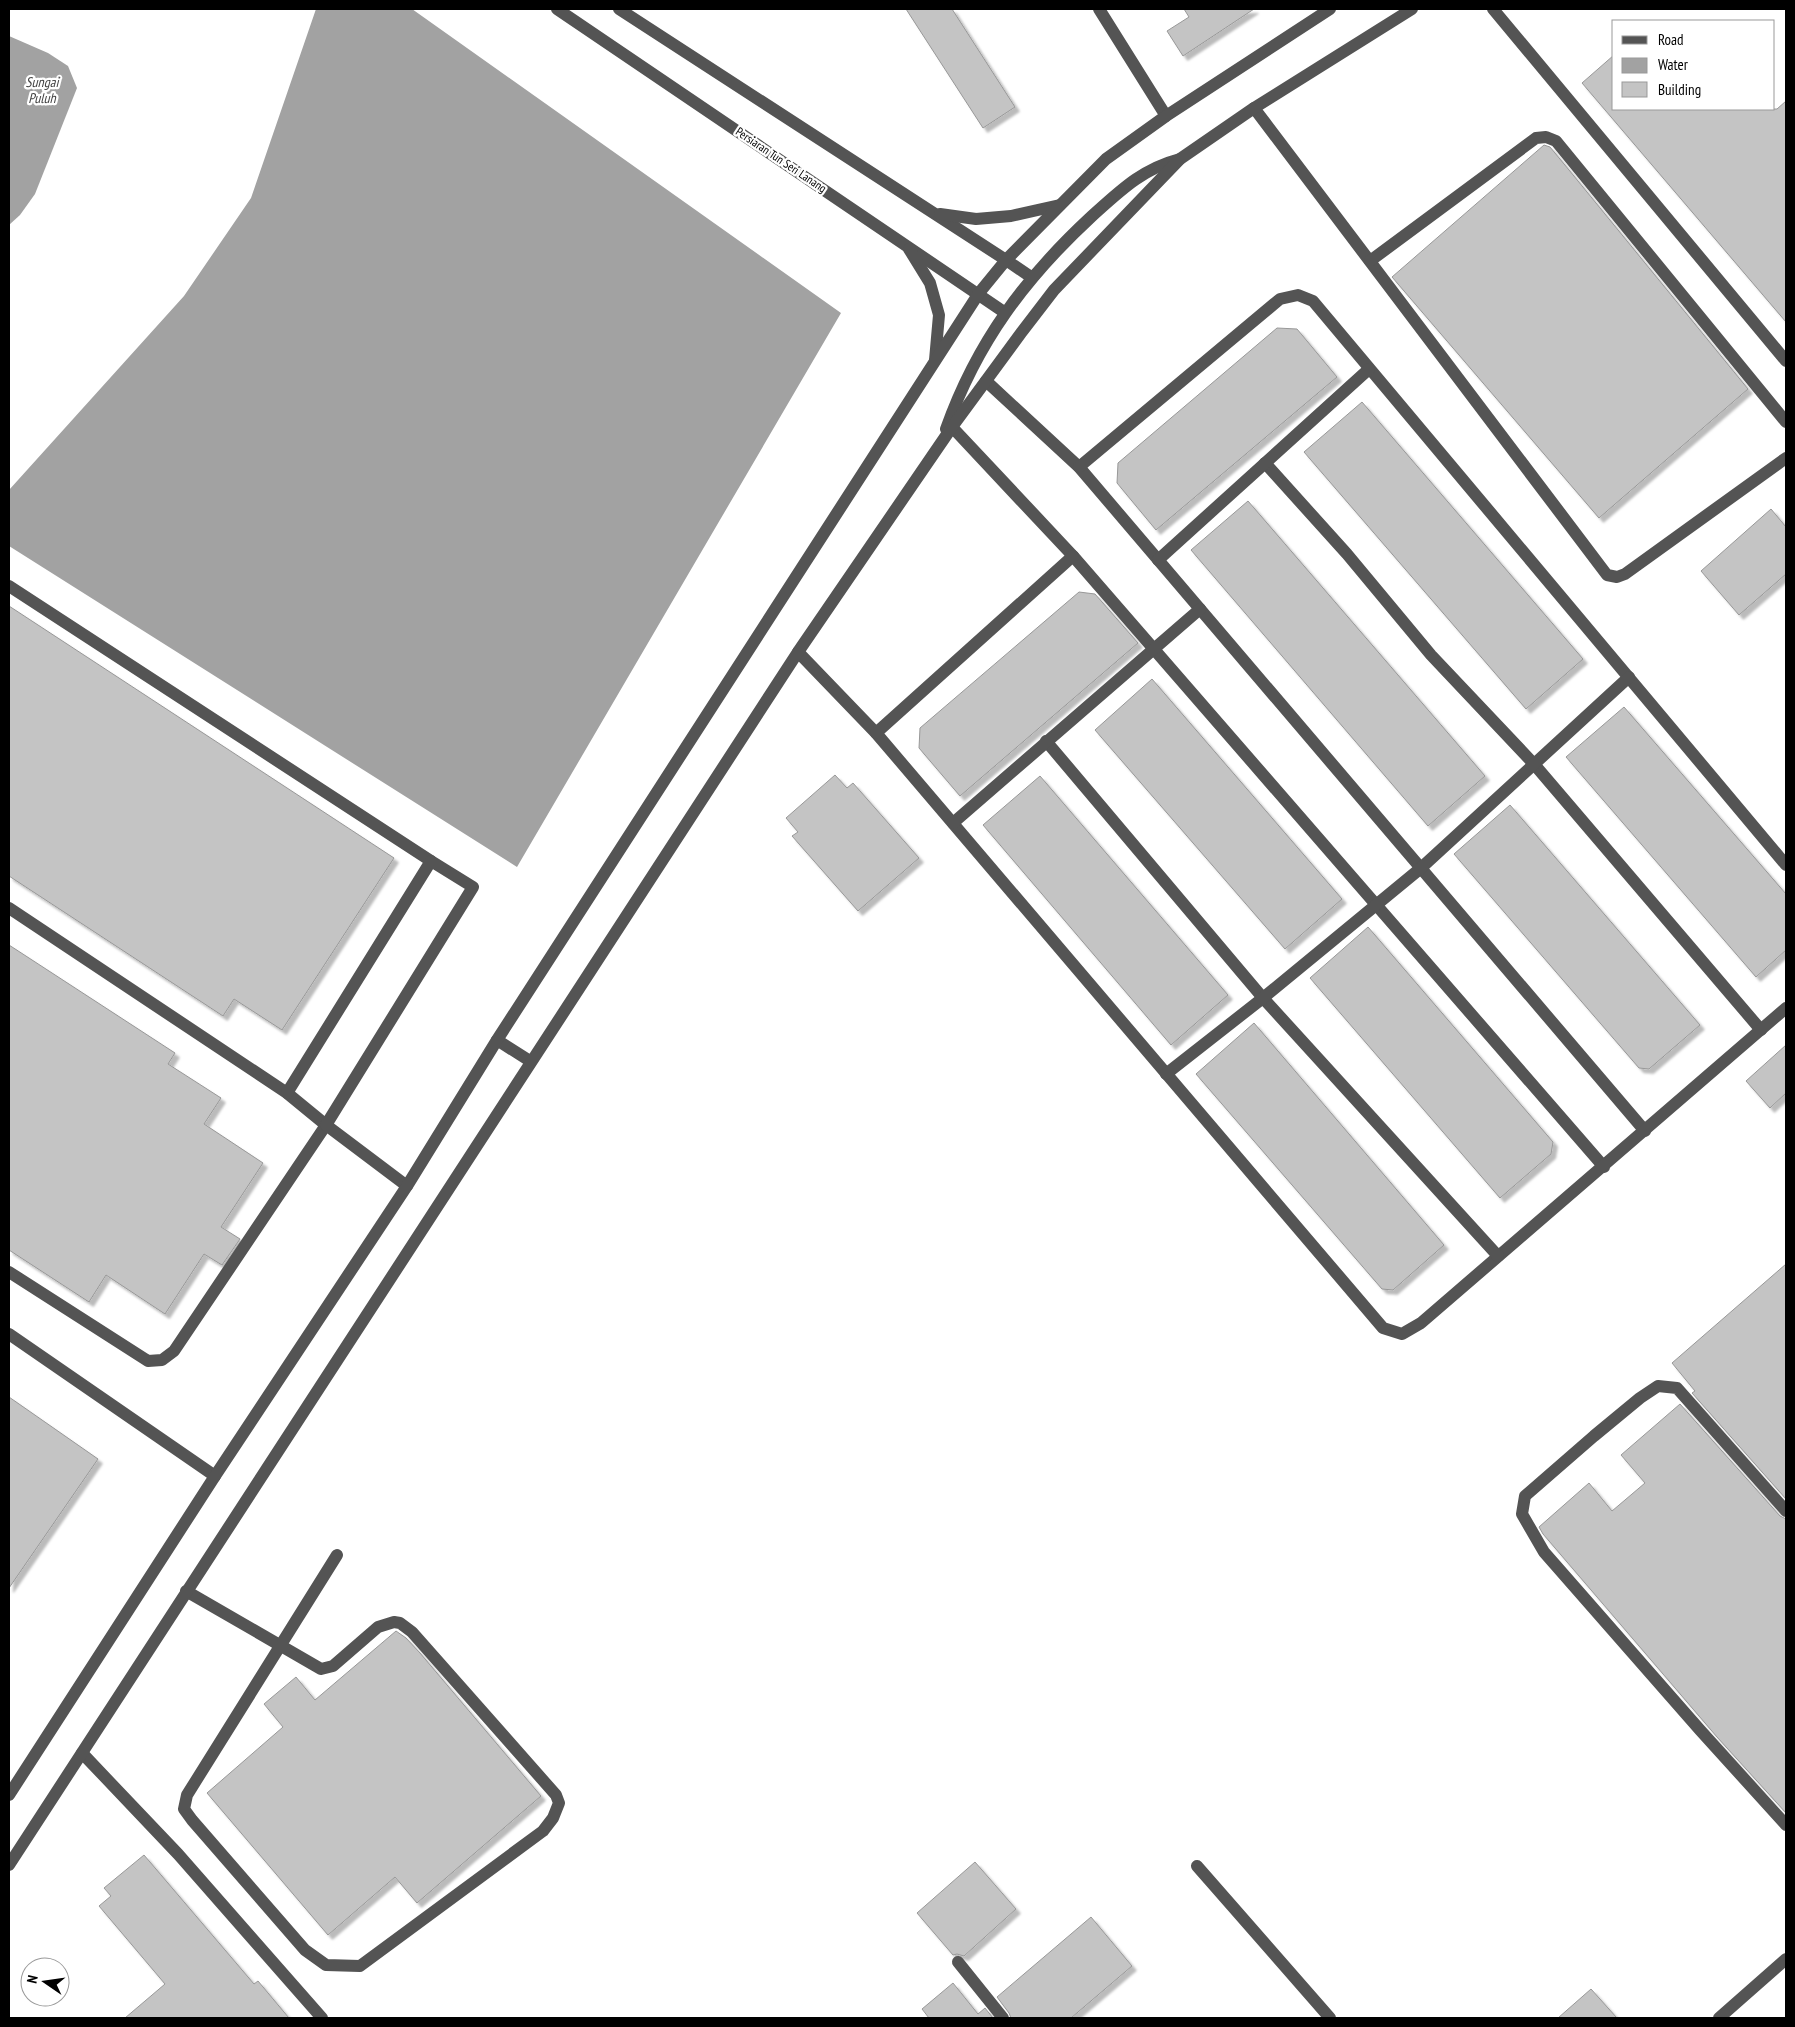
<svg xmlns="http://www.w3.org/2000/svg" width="1795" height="2027" font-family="'PT Sans Narrow',sans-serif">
<defs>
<filter id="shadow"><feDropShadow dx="4.5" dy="4.5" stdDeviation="1" flood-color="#0004"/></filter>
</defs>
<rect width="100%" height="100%" fill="#fff"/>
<!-- water -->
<g fill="#a2a2a2">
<path d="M 316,9 L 412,9 L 841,313 L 517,867 L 9,546 L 9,490 L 184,296 L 251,198 Z"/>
<path d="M 9,36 L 48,53 L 68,66 L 77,88 L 35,194 L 20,215 L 9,225 Z"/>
</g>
<!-- building -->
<g fill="#c4c4c4" stroke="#989898" filter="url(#shadow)">
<path d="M 906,9 L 952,9 L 1015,107 L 983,128 Z"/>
<path d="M 1184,9 L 1254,9 L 1183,56 L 1167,31 L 1189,17 Z"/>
<path d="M 1614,55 L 1614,109 L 1777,109 L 1786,101 L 1786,322 L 1582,83 Z"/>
<path d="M 1544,145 L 1550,147 L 1569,170 L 1748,389 L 1599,518 L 1392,277 Z"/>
<path d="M 1277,328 L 1297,329 L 1337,377 L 1156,530 L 1117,483 L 1118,463 Z"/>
<path d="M 1362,402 L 1583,659 L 1526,709 L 1304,452 Z"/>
<path d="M 1248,501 L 1485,776 L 1428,826 L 1191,550 Z"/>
<path d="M 1771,509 L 1786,527 L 1786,574 L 1739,615 L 1701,571 Z"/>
<path d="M 1079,592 L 1095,594 L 1138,643 L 960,796 L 919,748 L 920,728 Z"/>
<path d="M 9,606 L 394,858 L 282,1030 L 234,999 L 223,1016 L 9,876 Z"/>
<path d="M 1152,679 L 1342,899 L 1285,949 L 1095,730 Z"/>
<path d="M 1624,707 L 1786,894 L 1786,950 L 1756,977 L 1566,757 Z"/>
<path d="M 835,775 L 847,788 L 853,783 L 919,858 L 858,911 L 792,836 L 798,832 L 786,818 Z"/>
<path d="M 1040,776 L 1228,995 L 1171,1045 L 983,825 Z"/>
<path d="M 1510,805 L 1700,1025 L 1649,1069 L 1639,1068 L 1454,854 Z"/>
<path d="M 1368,927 L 1553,1142 L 1551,1154 L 1500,1198 L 1310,978 Z"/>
<path d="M 9,945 L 175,1053 L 168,1064 L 221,1098 L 204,1124 L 263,1163 L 221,1227 L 240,1239 L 222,1265 L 204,1254 L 165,1314 L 106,1275 L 89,1302 L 9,1250 Z"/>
<path d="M 1254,1023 L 1444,1245 L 1393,1290 L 1382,1289 L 1196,1074 Z"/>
<path d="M 1786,1045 L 1786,1093 L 1770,1108 L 1746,1081 Z"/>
<path d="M 1786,1264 L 1786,1499 L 1692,1393 L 1695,1391 L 1672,1363 Z"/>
<path d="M 9,1397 L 98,1459 L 9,1588 Z"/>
<path d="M 1680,1404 L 1780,1516 L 1786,1519 L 1786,1813 L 1717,1737 L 1543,1534 L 1539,1527 L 1589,1483 L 1612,1511 L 1645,1483 L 1621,1455 Z"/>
<path d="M 396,1631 L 406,1638 L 420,1653 L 541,1796 L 417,1903 L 395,1877 L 328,1935 L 207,1793 L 283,1727 L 264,1704 L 296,1677 L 315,1700 Z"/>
<path d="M 144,1855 L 254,1984 L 258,1981 L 289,2018 L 125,2018 L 165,1984 L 99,1906 L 111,1896 L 104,1888 Z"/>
<path d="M 975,1862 L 1016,1909 L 964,1956 L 957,1954 L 953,1955 L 917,1913 Z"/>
<path d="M 1091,1917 L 1132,1966 L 1071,2018 L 1011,2018 L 1009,2013 L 997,1997 Z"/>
<path d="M 953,1983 L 978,2014 L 985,2008 L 993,2018 L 929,2018 L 922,2009 Z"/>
<path d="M 1591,1989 L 1617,2018 L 1558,2018 Z"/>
</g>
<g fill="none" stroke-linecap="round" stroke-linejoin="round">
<!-- minor -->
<g stroke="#545454" stroke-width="12">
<path d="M 557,9 L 1004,312"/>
<path d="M 619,9 L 1006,260 L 1031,277"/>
<path d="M 1099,9 L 1166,116"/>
<path d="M 1493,9 L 1786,361"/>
<path d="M 1254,108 L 1607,575 L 1617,577 L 1625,574 L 1786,458"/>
<path d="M 940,214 L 976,219 L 1011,216 L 1060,205"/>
<path d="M 909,249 L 930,283 L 939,315 L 935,360"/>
<path d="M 1370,261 L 1536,138 L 1546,137 L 1556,141 L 1786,422"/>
<path d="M 986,381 L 1079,467 L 1645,1131"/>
<path d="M 952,427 L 1073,556 L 1604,1167"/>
<path d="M 946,429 C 977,342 1025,278 1092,216 C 1121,190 1142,169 1180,159"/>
<path d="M 1265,463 L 1347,554 L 1431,655 L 1534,764 L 1761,1030"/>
<path d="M 1079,467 L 1280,299 L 1298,295 L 1313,301 L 1786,865"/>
<path d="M 1158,560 L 1369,369"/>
<path d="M 9,586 L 431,861"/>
<path d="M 798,652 L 876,733 L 1383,1328 L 1402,1334 L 1421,1323 L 1786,1008"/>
<path d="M 876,733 L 1073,556"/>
<path d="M 1046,741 L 1263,998 L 1498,1256"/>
<path d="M 953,823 L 1200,609"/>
<path d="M 9,908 L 287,1093 L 326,1125 L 174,1351 L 162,1360 L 148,1361 L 9,1272"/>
<path d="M 497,1040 L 530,1061"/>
<path d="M 1166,1074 L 1263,998 L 1421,868 L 1629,677"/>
<path d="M 287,1093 L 431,861 L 473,887 L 326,1125 L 407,1186"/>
<path d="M 9,1334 L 215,1476"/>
<path d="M 1786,1511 L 1677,1388 L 1658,1386 L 1640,1398 L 1594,1436 L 1525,1496 L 1522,1514 L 1544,1552 L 1700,1730 L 1786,1825"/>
<path d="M 186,1591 L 321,1669 L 333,1666 L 378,1627 L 394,1622 L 400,1623 L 412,1632 L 556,1795 L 559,1803 L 553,1818 L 543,1831 L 360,1966 L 326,1965 L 305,1950 L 192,1820 L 184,1809 L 187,1795 L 337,1555"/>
<path d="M 82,1753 L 178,1854 L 322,2018"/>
<path d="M 9,1795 L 215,1476 L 407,1186 L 497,1040 L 979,293 L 1006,260 L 1106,159 L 1166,116 L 1330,9"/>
<path d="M 9,1865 L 798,652 L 952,427 L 1021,333 L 1054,290 L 1180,159 L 1254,108 L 1412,9"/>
<path d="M 1197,1866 L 1330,2018"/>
<path d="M 958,1962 L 1003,2018"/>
<path d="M 1719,2018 L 1786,1959"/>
</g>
</g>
<g text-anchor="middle" stroke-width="4.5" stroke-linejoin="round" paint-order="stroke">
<!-- street labels -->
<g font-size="12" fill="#000" stroke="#fff">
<text transform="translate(781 160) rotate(34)" y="4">Persiaran Tun Seri Lanang</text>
</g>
<!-- water labels -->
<g font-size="14" font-style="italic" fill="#434343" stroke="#fff">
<text x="42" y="87">Sungai<tspan x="42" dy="16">Puluh</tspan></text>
</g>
</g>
<!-- border -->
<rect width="1795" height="2027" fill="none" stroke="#000000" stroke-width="20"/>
<!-- legend -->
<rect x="1612" y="20" width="162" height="90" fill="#ffffff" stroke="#999999"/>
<rect x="1622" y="36" width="25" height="8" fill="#545454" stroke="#999999"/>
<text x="1658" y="45" font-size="15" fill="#000000">Road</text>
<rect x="1622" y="58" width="25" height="15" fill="#a2a2a2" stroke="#999999"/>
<text x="1658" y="70" font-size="15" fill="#000000">Water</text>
<rect x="1622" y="82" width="25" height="15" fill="#c4c4c4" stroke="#999999"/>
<text x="1658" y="95" font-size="15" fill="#000000">Building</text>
<!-- north arrow -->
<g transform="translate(45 1982) rotate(283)"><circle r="24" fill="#ffffff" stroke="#999999"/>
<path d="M0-4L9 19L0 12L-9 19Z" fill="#000000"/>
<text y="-8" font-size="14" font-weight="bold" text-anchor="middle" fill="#000000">N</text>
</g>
</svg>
